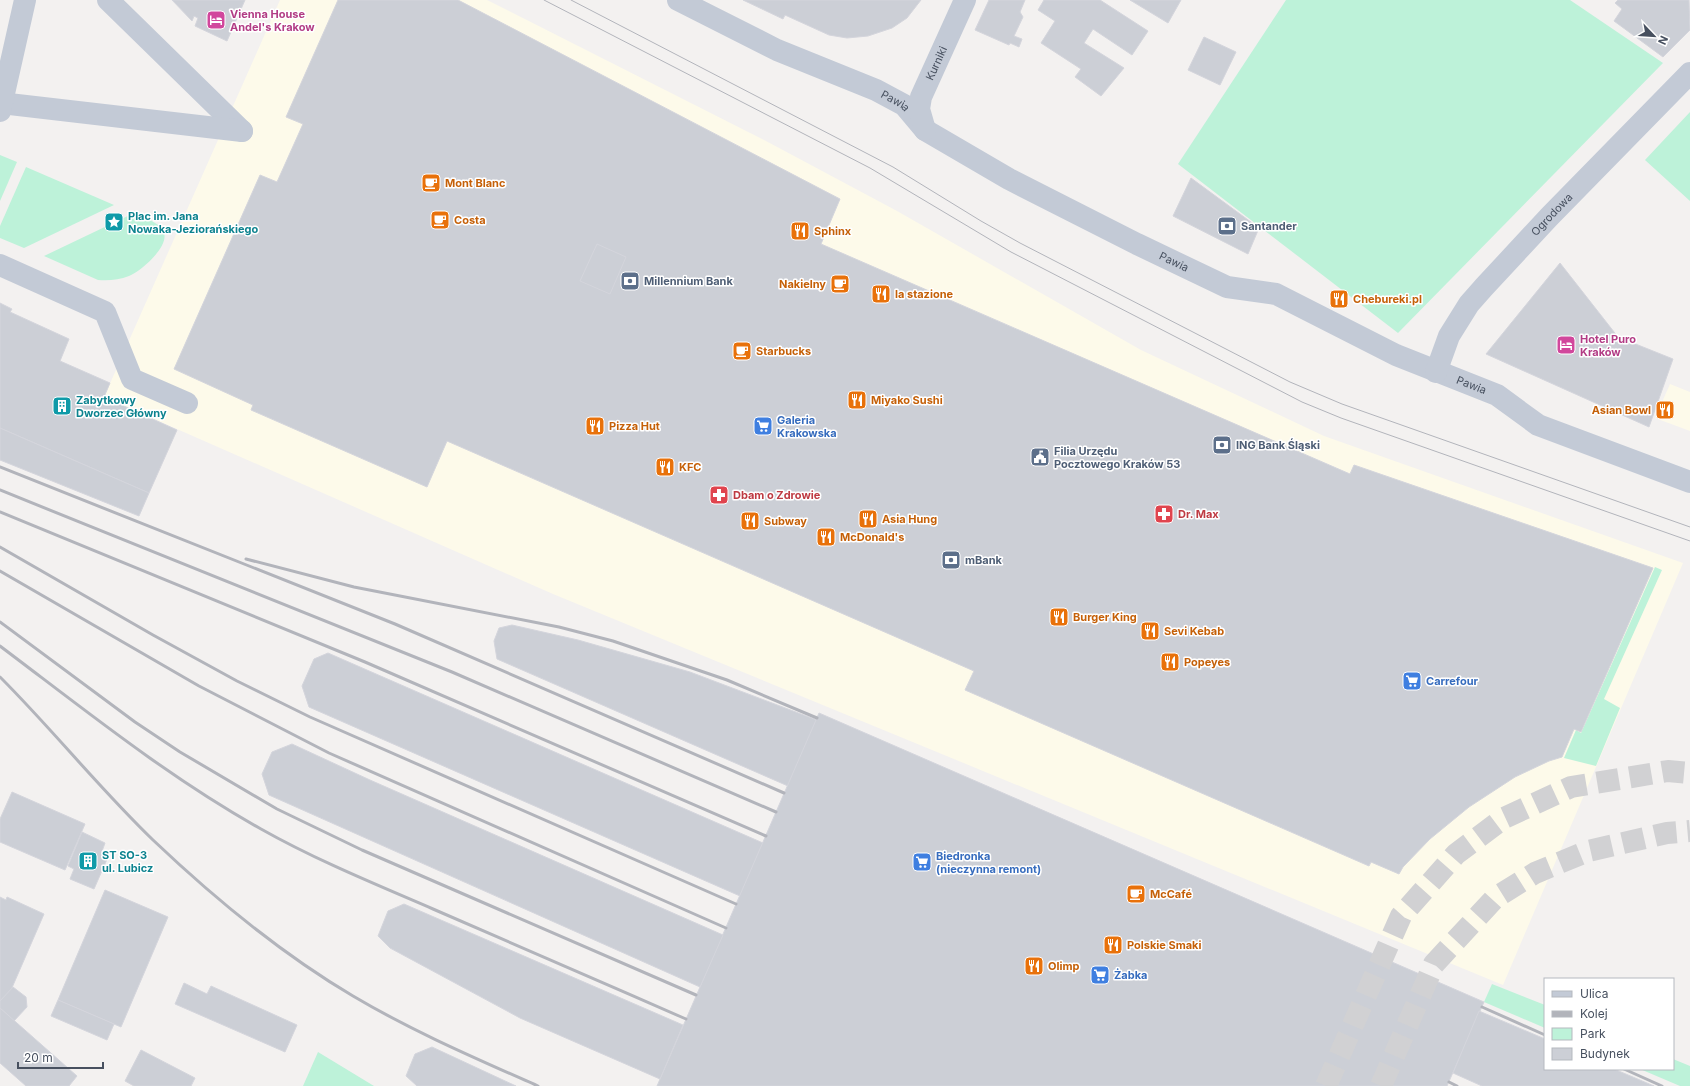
<svg xmlns="http://www.w3.org/2000/svg" width="1690" height="1086" font-family="Inter,sans-serif">
<rect width="100%" height="100%" fill="#f3f1f0"/>
<!-- commercial -->
<g fill="#fdfaea">
<path d="M 280,0 L 487,0 L 766,141 L 897,211 L 1141,350 L 1324,436 L 1683,563 L 1503,985 L 553,594 L 104,397 Z"/>
<path d="M 1670,384 L 1690,392 L 1690,431 L 1655,418 Z"/>
</g>
<!-- green -->
<g fill="#bdf2d9">
<path d="M 1286,0 L 1570,0 L 1663,63 L 1398,333 L 1178,164 Z"/>
<path d="M 1690,112 L 1690,201 L 1645,160 Z"/>
<path d="M 0,155 L 17,162 L 0,201 Z"/>
<path d="M 26,167 L 114,205 L 24,248 L 0,238 L 0,226 Z"/>
<path d="M 134,213 C 143,218 161,222 164,233 C 169,247 140,272 129,276 C 119,280 108,281 98,280 L 44,256 Z"/>
<path d="M 1655,567 L 1662,570 L 1604,699 L 1620,708 L 1596,766 L 1564,758 L 1576,730 L 1581,733 Z"/>
<path d="M 1492,984 L 1545,1005 L 1545,1028 L 1484,1002 Z"/>
<path d="M 318,1052 L 374,1086 L 303,1086 Z"/>
<path d="M 1673,1059 L 1690,1066 L 1690,1086 L 1680,1086 L 1640,1069 L 1673,1069 Z"/>
</g>
<!-- building -->
<g fill="#cccfd6" stroke="#d4d5dc">
<path d="M 172,0 L 245,0 L 227,41 L 195,26 L 198,18 L 194,16 L 192,21 Z"/>
<path d="M 338,0 L 458,0 L 840,199 L 821,244 L 1350,474 L 1354,465 L 1653,568 L 1581,732 L 1574,729 L 1562,757 L 1549,761 L 1515,777 L 1469,807 L 1430,839 L 1403,867 L 1399,874 L 1371,862 L 1369,866 L 965,690 L 974,671 L 447,441 L 427,487 L 251,410 L 253,405 L 174,369 L 260,175 L 277,182 L 303,124 L 286,117 Z"/>
<path d="M 743,0 L 921,0 L 907,18 L 892,28 L 868,36 L 847,38 L 829,35 L 785,15 L 783,19 Z"/>
<path d="M 989,0 L 1025,0 L 1020,12 L 1023,17 L 1014,36 L 1022,39 L 1019,47 L 1010,43 L 1009,45 L 975,30 Z"/>
<path d="M 1044,0 L 1100,0 L 1148,31 L 1132,55 L 1093,29 L 1084,43 L 1124,68 L 1101,96 L 1075,77 L 1081,69 L 1041,43 L 1055,21 L 1038,10 Z"/>
<path d="M 1130,0 L 1181,0 L 1168,23 Z"/>
<path d="M 1618,0 L 1689,0 L 1690,30 L 1663,57 L 1614,21 L 1622,9 L 1615,3 Z"/>
<path d="M 1204,37 L 1236,52 L 1220,85 L 1188,70 Z"/>
<path d="M 1191,178 L 1259,228 L 1248,254 L 1173,216 Z"/>
<path d="M 597,244 L 626,257 L 610,294 L 580,281 Z"/>
<path d="M 1560,263 L 1618,337 L 1673,359 L 1649,427 L 1486,354 Z"/>
<path d="M 0,303 L 12,309 L 10,312 L 69,339 L 60,361 L 110,383 L 104,397 L 177,430 L 149,493 L 0,428 Z"/>
<path d="M 0,428 L 149,493 L 139,516 L 0,460 Z"/>
<path d="M 512,625 L 578,640 L 690,672 L 817,720 L 788,786 L 497,659 L 494,641 L 499,628 Z"/>
<path d="M 328,653 L 763,843 L 740,896 L 309,707 L 302,686 L 314,659 Z"/>
<path d="M 819,713 L 1484,1002 L 1447,1086 L 657,1086 Z"/>
<path d="M 292,744 L 370,780 L 723,935 L 700,987 L 269,795 L 262,774 L 272,752 Z"/>
<path d="M 12,792 L 85,824 L 65,870 L 0,842 L 0,819 Z"/>
<path d="M 82,832 L 105,843 L 101,854 L 108,857 L 94,889 L 70,879 L 74,869 L 68,866 Z"/>
<path d="M 105,890 L 168,917 L 121,1027 L 58,1000 Z"/>
<path d="M 0,897 L 6,900 L 7,897 L 44,914 L 11,990 L 0,1001 Z"/>
<path d="M 404,904 L 683,1025 L 660,1079 L 520,1018 L 390,948 L 378,936 L 388,911 Z"/>
<path d="M 184,983 L 207,994 L 211,986 L 297,1025 L 285,1052 L 175,1004 Z"/>
<path d="M 13,987 L 26,997 L 27,1007 L 14,1021 L 0,1008 L 0,1001 Z"/>
<path d="M 58,1000 L 114,1024 L 107,1040 L 51,1016 Z"/>
<path d="M 0,1008 L 77,1076 L 69,1086 L 26,1086 L 0,1063 Z"/>
<path d="M 1479,1011 L 1545,1039 L 1545,1069 L 1614,1069 L 1654,1086 L 1482,1086 L 1453,1073 Z"/>
<path d="M 432,1047 L 503,1080 L 516,1086 L 417,1086 L 406,1076 L 415,1054 Z"/>
<path d="M 141,1050 L 195,1078 L 191,1086 L 134,1086 L 125,1081 Z"/>
</g>
<g fill="none" stroke-linecap="round" stroke-linejoin="round">
<!-- minor-tunnel -->
<g stroke="#d1d1d3" stroke-width="22" stroke-dasharray="22 11" stroke-linecap="butt">
<path d="M 1326,1086 L 1401,916 L 1456,854 L 1504,818 L 1571,787 L 1668,771 L 1690,773"/>
<path d="M 1381,1086 L 1434,964 L 1495,898 L 1535,873 L 1588,851 L 1667,833 L 1690,831"/>
</g>
<!-- minor -->
<g stroke="#c3cad6" stroke-width="22">
<path d="M 108,0 L 242,131"/>
<path id="s1" d="M 678,0 L 777,50 L 876,90 L 904,105 L 925,130 L 1009,179 L 1137,244 L 1227,287 L 1276,294 L 1396,355 L 1497,395 L 1538,425 L 1690,482"/>
<path d="M 0,103 L 242,131"/>
<path d="M 0,111 L 25,0"/>
<path id="s2" d="M 925,130 L 919,109 L 921,97 L 965,0"/>
<path d="M 0,265 L 105,312 L 132,379 L 187,403"/>
<path id="s3" d="M 1436,372 L 1449,336 L 1469,304 L 1484,287 L 1549,217 L 1690,73"/>
</g>
<!-- tram -->
<g stroke="#b2b4bb" stroke-width="1">
<path d="M 544,0 L 870,168 L 1011,252 L 1302,402 L 1341,418 L 1690,541"/>
<path d="M 571,0 L 893,167 L 981,221 L 1020,243 L 1290,382 L 1342,404 L 1690,527"/>
</g>
<!-- rail -->
<g stroke="#b2b4bb" stroke-width="3">
<path d="M 0,467 L 395,624 L 784,793"/>
<path d="M 0,490 L 452,672 L 776,812"/>
<path d="M 0,512 L 365,662 L 766,836"/>
<path d="M 0,547 L 153,635 L 237,681 L 310,717 L 736,904"/>
<path d="M 246,559 L 354,587 L 559,627 L 613,641 L 727,680 L 817,718"/>
<path d="M 0,571 L 199,686 L 329,753 L 726,928"/>
<path d="M 0,622 L 135,722 L 180,752 L 277,809 L 362,850 L 696,995"/>
<path d="M 0,646 C 85,710 168,777 261,829 C 316,860 375,884 433,909 C 518,946 602,982 686,1019"/>
<path d="M 0,677 C 53,730 99,788 153,840 C 213,897 280,953 353,996 C 412,1031 475,1058 538,1086"/>
<path d="M 1482,1007 L 1545,1035"/>
<path d="M 1624,1069 L 1662,1086"/>
<path d="M 1449,1082 L 1457,1086"/>
</g>
</g>
<!-- icons -->
<defs>
<symbol id="hotel-square" viewBox="-11 -11 22 22"><rect x="-9" y="-9" width="18" height="18" rx="4" fill="#d1479c" stroke="#fff"/><path d="M-6-4.5h1.5V1H6V5H4.5V3h-9V5H-6ZM-4 0a1.8 1.8 0 1 1 3.6 0ZM.5 0V-2.5h3Q6-2.5 6 0Z" fill="#fff"/></symbol>
<symbol id="cafe-square" viewBox="-11 -11 22 22"><rect x="-9" y="-9" width="18" height="18" rx="4" fill="#e8710a" stroke="#fff"/><path d="M-5.5-4.5H6V0H3Q3 3.5 0 3.5H-2.5Q-5.5 3.5-5.5 0ZM3-3.2v2h1.7v-2ZM-6 4.5H4V6H-6Z" fill="#fff"/></symbol>
<symbol id="sight-square" viewBox="-11 -11 22 22"><rect x="-9" y="-9" width="18" height="18" rx="4" fill="#0f9aa8" stroke="#fff"/><path d="M0-6L1.8-2.2L6-1.7L2.9 1.2L3.7 5.4L0 3.3L-3.7 5.4L-2.9 1.2L-6-1.7L-1.8-2.2Z" fill="#fff"/></symbol>
<symbol id="bank-square" viewBox="-11 -11 22 22"><rect x="-9" y="-9" width="18" height="18" rx="4" fill="#5c6f8a" stroke="#fff"/><path d="M-6-4H6V4H-6ZM0-2.3a2.3 2.3 0 1 0 0 4.6a2.3 2.3 0 1 0 0-4.6Z" fill="#fff"/></symbol>
<symbol id="restaurant-square" viewBox="-11 -11 22 22"><rect x="-9" y="-9" width="18" height="18" rx="4" fill="#e8710a" stroke="#fff"/><path d="M-5-6h1v4h1v-4h1v4h1v-4h1v5L-1.5 .5V6h-2V.5L-5-1ZM5-6V6H3V1.5H1.5Q1.5-4 5-6Z" fill="#fff"/></symbol>
<symbol id="building-square" viewBox="-11 -11 22 22"><rect x="-9" y="-9" width="18" height="18" rx="4" fill="#0f9aa8" stroke="#fff"/><path d="M-4-6H4V6H1V3H-1V6H-4ZM-2.5-4.3h1.7v1.8h-1.7ZM.8-4.3h1.7v1.8H.8ZM-2.5-1h1.7V.8h-1.7ZM.8-1h1.7V.8H.8Z" fill="#fff"/></symbol>
<symbol id="supermarket-square" viewBox="-11 -11 22 22"><rect x="-9" y="-9" width="18" height="18" rx="4" fill="#3f7fe0" stroke="#fff"/><path d="M-6-5.5h2.5l.6 2H6L4.5 2H-2.5L-4.4-4H-6ZM-1.5 3.2a1.3 1.3 0 1 0 .1 0ZM3 3.2a1.3 1.3 0 1 0 .1 0Z" fill="#fff"/></symbol>
<symbol id="civic-square" viewBox="-11 -11 22 22"><rect x="-9" y="-9" width="18" height="18" rx="4" fill="#5c6f8a" stroke="#fff"/><path d="M-.6-6.5H3V-4.5H.6V-3L4-1V1h2V6H-6V1h2V-1L-.6-3ZM-1.2 2.5V6h2.4V2.5Z" fill="#fff"/></symbol>
<symbol id="pharmacy-square" viewBox="-11 -11 22 22"><rect x="-9" y="-9" width="18" height="18" rx="4" fill="#e0444e" stroke="#fff"/><path d="M-2-6h4v4h4v4h-4v4h-4v-4h-4v-4h4Z" fill="#fff"/></symbol>
</defs>
<g fill-rule="evenodd">
<use href="#hotel-square" x="205" y="9" width="22" height="22"/>
<use href="#cafe-square" x="420" y="172" width="22" height="22"/>
<use href="#cafe-square" x="429" y="209" width="22" height="22"/>
<use href="#sight-square" x="103" y="211" width="22" height="22"/>
<use href="#bank-square" x="1216" y="215" width="22" height="22"/>
<use href="#restaurant-square" x="789" y="220" width="22" height="22"/>
<use href="#bank-square" x="619" y="270" width="22" height="22"/>
<use href="#cafe-square" x="829" y="273" width="22" height="22"/>
<use href="#restaurant-square" x="870" y="283" width="22" height="22"/>
<use href="#restaurant-square" x="1328" y="288" width="22" height="22"/>
<use href="#hotel-square" x="1555" y="334" width="22" height="22"/>
<use href="#cafe-square" x="731" y="340" width="22" height="22"/>
<use href="#restaurant-square" x="846" y="389" width="22" height="22"/>
<use href="#building-square" x="51" y="395" width="22" height="22"/>
<use href="#restaurant-square" x="1654" y="399" width="22" height="22"/>
<use href="#restaurant-square" x="584" y="415" width="22" height="22"/>
<use href="#supermarket-square" x="752" y="415" width="22" height="22"/>
<use href="#bank-square" x="1211" y="434" width="22" height="22"/>
<use href="#civic-square" x="1029" y="446" width="22" height="22"/>
<use href="#restaurant-square" x="654" y="456" width="22" height="22"/>
<use href="#pharmacy-square" x="708" y="484" width="22" height="22"/>
<use href="#pharmacy-square" x="1153" y="503" width="22" height="22"/>
<use href="#restaurant-square" x="857" y="508" width="22" height="22"/>
<use href="#restaurant-square" x="739" y="510" width="22" height="22"/>
<use href="#restaurant-square" x="815" y="526" width="22" height="22"/>
<use href="#bank-square" x="940" y="549" width="22" height="22"/>
<use href="#restaurant-square" x="1048" y="606" width="22" height="22"/>
<use href="#restaurant-square" x="1139" y="620" width="22" height="22"/>
<use href="#restaurant-square" x="1159" y="651" width="22" height="22"/>
<use href="#supermarket-square" x="1401" y="670" width="22" height="22"/>
<use href="#building-square" x="77" y="850" width="22" height="22"/>
<use href="#supermarket-square" x="911" y="851" width="22" height="22"/>
<use href="#cafe-square" x="1125" y="883" width="22" height="22"/>
<use href="#restaurant-square" x="1102" y="934" width="22" height="22"/>
<use href="#restaurant-square" x="1023" y="955" width="22" height="22"/>
<use href="#supermarket-square" x="1089" y="964" width="22" height="22"/>
</g>
<g text-anchor="middle" stroke-width="3" stroke-linejoin="round" paint-order="stroke">
<!-- hotel labels -->
<g font-size="11" font-weight="bold" fill="#b23c85" stroke="#fff" text-anchor="start">
<text x="230" y="18">Vienna House<tspan x="230" dy="13">Andel's Krakow</tspan></text>
<text x="1580" y="343">Hotel Puro<tspan x="1580" dy="13">Kraków</tspan></text>
</g>
<!-- street labels -->
<g font-size="11" fill="#47505f" stroke="#fff">
<text dy="4" stroke="none"><textPath href="#s2" startOffset="71">Kurniki</textPath></text>
<text dy="4" stroke="none"><textPath href="#s1" startOffset="240">Pawia</textPath></text>
<text dy="4" stroke="none"><textPath href="#s3" startOffset="198">Ogrodowa</textPath></text>
<text dy="4" stroke="none"><textPath href="#s1" startOffset="564">Pawia</textPath></text>
<text dy="4" stroke="none"><textPath href="#s1" startOffset="888">Pawia</textPath></text>
</g>
<!-- food labels -->
<g font-size="11" font-weight="bold" fill="#c56008" stroke="#fff" text-anchor="start">
<text x="445" y="187">Mont Blanc</text>
<text x="454" y="224">Costa</text>
<text x="814" y="235">Sphinx</text>
<text x="826" y="288" text-anchor="end">Nakielny</text>
<text x="895" y="298">la stazione</text>
<text x="1353" y="303">Chebureki.pl</text>
<text x="756" y="355">Starbucks</text>
<text x="871" y="404">Miyako Sushi</text>
<text x="1651" y="414" text-anchor="end">Asian Bowl</text>
<text x="609" y="430">Pizza Hut</text>
<text x="679" y="471">KFC</text>
<text x="882" y="523">Asia Hung</text>
<text x="764" y="525">Subway</text>
<text x="840" y="541">McDonald's</text>
<text x="1073" y="621">Burger King</text>
<text x="1164" y="635">Sevi Kebab</text>
<text x="1184" y="666">Popeyes</text>
<text x="1150" y="898">McCafé</text>
<text x="1127" y="949">Polskie Smaki</text>
<text x="1048" y="970">Olimp</text>
</g>
<!-- culture labels -->
<g font-size="11" font-weight="bold" fill="#0d838f" stroke="#fff" text-anchor="start">
<text x="128" y="220">Plac im. Jana<tspan x="128" dy="13">Nowaka-Jeziorańskiego</tspan></text>
<text x="76" y="404">Zabytkowy<tspan x="76" dy="13">Dworzec Główny</tspan></text>
<text x="102" y="859">ST SO-3<tspan x="102" dy="13">ul. Lubicz</tspan></text>
</g>
<!-- service labels -->
<g font-size="11" font-weight="bold" fill="#4e5e75" stroke="#fff" text-anchor="start">
<text x="1241" y="230">Santander</text>
<text x="644" y="285">Millennium Bank</text>
<text x="1236" y="449">ING Bank Śląski</text>
<text x="1054" y="455">Filia Urzędu<tspan x="1054" dy="13">Pocztowego Kraków 53</tspan></text>
<text x="965" y="564">mBank</text>
</g>
<!-- shop labels -->
<g font-size="11" font-weight="bold" fill="#366cbe" stroke="#fff" text-anchor="start">
<text x="777" y="424">Galeria<tspan x="777" dy="13">Krakowska</tspan></text>
<text x="1426" y="685">Carrefour</text>
<text x="936" y="860">Biedronka<tspan x="936" dy="13">(nieczynna remont)</tspan></text>
<text x="1114" y="979">Żabka</text>
</g>
<!-- health labels -->
<g font-size="11" font-weight="bold" fill="#be3a42" stroke="#fff" text-anchor="start">
<text x="733" y="499">Dbam o Zdrowie</text>
<text x="1178" y="518">Dr. Max</text>
</g>
</g>
<!-- legend -->
<rect x="1544" y="978" width="130" height="92" fill="#ffffff" stroke="#b5b9bf"/>
<rect x="1552" y="991" width="20" height="6" fill="#c3cad6" stroke="#b5b9bf"/>
<text x="1580" y="998" font-size="12" fill="#47505f">Ulica</text>
<rect x="1552" y="1011" width="20" height="6" fill="#b2b4bb" stroke="#b5b9bf"/>
<text x="1580" y="1018" font-size="12" fill="#47505f">Kolej</text>
<rect x="1552" y="1028" width="20" height="12" fill="#bdf2d9" stroke="#b5b9bf"/>
<text x="1580" y="1038" font-size="12" fill="#47505f">Park</text>
<rect x="1552" y="1048" width="20" height="12" fill="#cccfd6" stroke="#b5b9bf"/>
<text x="1580" y="1058" font-size="12" fill="#47505f">Budynek</text>
<!-- north arrow -->
<g transform="translate(1654 36) rotate(115)" stroke="#ffffff" stroke-width="3" paint-order="stroke">
<path d="M0-3L7 15L0 10L-7 15Z" fill="#47505f"/>
<text y="-6" font-size="11" font-weight="bold" text-anchor="middle" fill="#47505f">N</text>
</g>
<!-- scale -->
<path d="M18 1062v6h85v-6" fill="none" stroke="#47505f" stroke-width="2"/>
<text x="24" y="1062" font-size="12" fill="#47505f" stroke="#ffffff" stroke-width="3" paint-order="stroke">20 m</text>
</svg>
